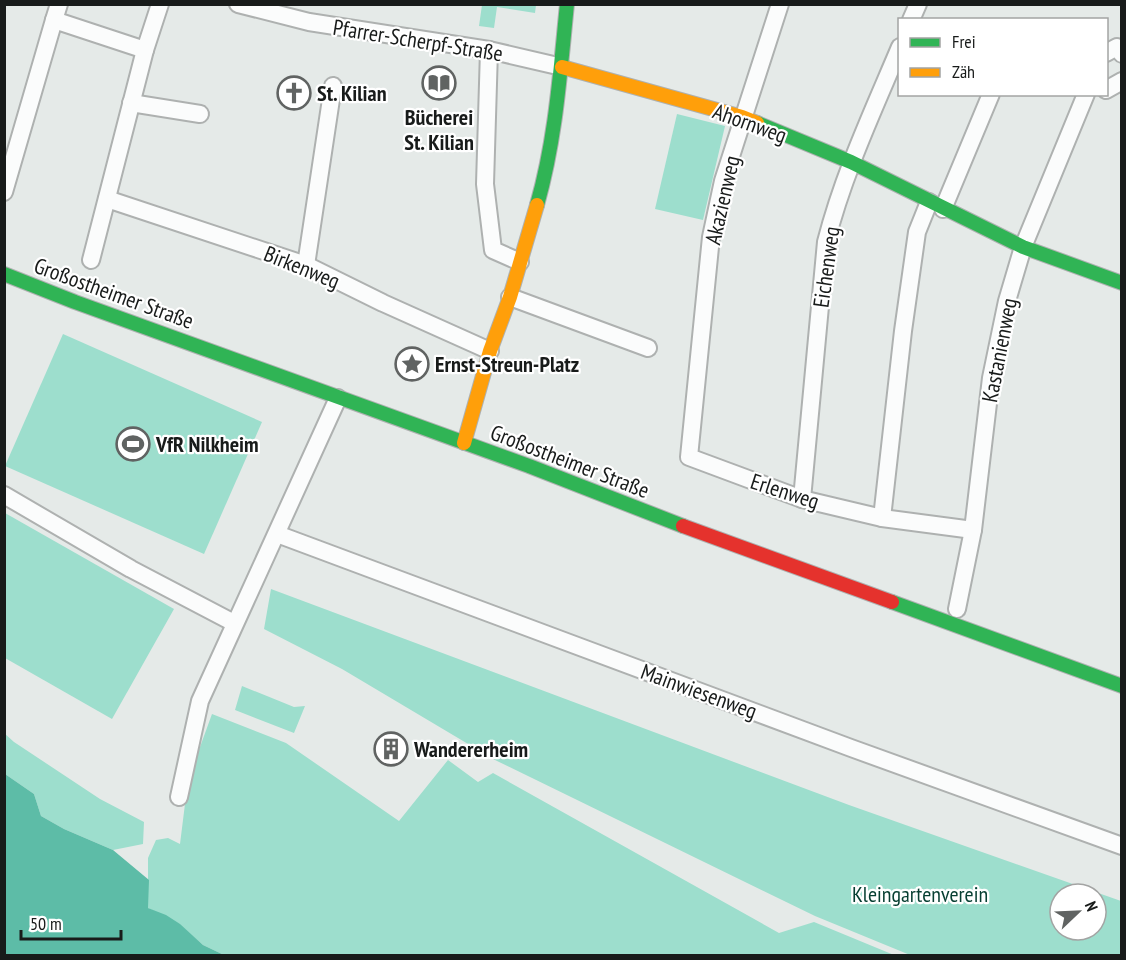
<svg xmlns="http://www.w3.org/2000/svg" width="1126" height="960" font-family="'PT Sans Narrow',sans-serif">
<rect width="100%" height="100%" fill="#e5eae8"/>
<!-- green -->
<g fill="#9ddecd" fill-rule="evenodd">
<path d="M 482,5 L 482,4 L 536,5 L 535,13 L 497,7 L 494,28 L 479,26 Z"/>
<path d="M 677,114 L 725,126 L 703,220 L 655,209 Z"/>
<path d="M 63,334 L 262,422 L 204,554 L 5,466 Z"/>
<path d="M 5,513 L 174,609 L 112,719 L 5,658 Z"/>
<path d="M 271,589 L 849,805 L 1121,901 L 1121,955 L 910,955 L 815,916 L 495,760 L 342,669 L 264,629 ZM 1060,894 L 1096,894 L 1096,930 L 1060,930 Z"/>
<path d="M 242,686 L 294,707 L 305,706 L 294,733 L 235,710 Z"/>
<path d="M 212,714 L 286,743 L 399,821 L 448,760 L 478,782 L 493,773 L 779,933 L 814,922 L 894,955 L 224,955 L 203,945 L 179,924 L 148,908 L 148,858 L 156,840 L 168,838 L 180,844 L 188,780 Z"/>
<path d="M 4,733 L 14,742 L 100,799 L 144,822 L 143,844 L 113,850 L 64,829 L 41,816 L 34,794 L 5,774 Z"/>
</g>
<!-- water -->
<path fill="#5dbca7" d="M 5,774 L 34,794 L 41,816 L 64,829 L 113,850 L 149,880 L 148,908 L 166,915 L 180,924 L 203,945 L 224,955 L 5,955 Z"/>
<g fill="none" stroke-linecap="round" stroke-linejoin="round">
<defs>
<g id="street">
<path d="M 59,4 L 54,20 L 145,50"/>
<path d="M 238,4 L 309,22 L 489,50 L 562,67"/>
<path d="M 780,4 L 723,181 L 711,237 L 689,457 L 802,499 L 882,518 L 973,530"/>
<path d="M 911,20 L 918,4"/>
<path d="M 489,50 L 485,184 L 493,250 L 520,262"/>
<path d="M 1106,53 L 1117,47 L 1122,54"/>
<path d="M 1106,90 L 1122,81"/>
<path d="M 131,103 L 200,114"/>
<path d="M 4,192 L 54,20"/>
<path d="M 107,199 L 306,265 L 383,303 L 490,351"/>
<path d="M 943,209 L 991,94"/>
<path d="M 91,260 L 145,50 L 160,4"/>
<path d="M 306,265 L 333,86"/>
<path d="M 510,297 L 648,348"/>
<path d="M 4,495 L 131,569 L 234,623"/>
<path d="M 802,499 L 826,242 C 843,175 873,111 900,47"/>
<path d="M 882,518 L 903,331 L 917,232 L 929,202"/>
<path d="M 277,534 L 851,748 L 1122,846"/>
<path d="M 957,609 L 973,530 L 991,378 L 1007,301 L 1023,247 L 1086,94"/>
<path d="M 179,797 L 200,701 L 338,398"/>
</g>
<g id="fast">
<path d="M 757,123 L 851,162 L 1023,247 L 1122,283"/>
<path d="M 537,205 C 556,138 560,73 567,4"/>
<path d="M 4,274 L 75,302 L 529,466 L 683,526"/>
<path d="M 892,602 L 1122,686"/>
</g>
<g id="slow">
<path d="M 562,67 L 742,117 L 757,123"/>
<path d="M 464,443 L 490,351 L 510,297 L 537,205"/>
</g>
<path id="jam" d="M 683,526 L 892,602"/>
</defs>
<!-- street casing -->
<use href="#street" stroke="#aeb1b0" stroke-width="20"/>
<!-- fast casing -->
<use href="#fast" stroke="#aeb1b0" stroke-width="16"/>
<!-- slow casing -->
<use href="#slow" stroke="#aeb1b0" stroke-width="16"/>
<!-- jam casing -->
<use href="#jam" stroke="#aeb1b0" stroke-width="16"/>
<!-- street -->
<use href="#street" stroke="#fbfcfc" stroke-width="16"/>
<!-- fast -->
<use href="#fast" stroke="#30b455" stroke-width="14"/>
<!-- slow -->
<use href="#slow" stroke="#ff9f0a" stroke-width="14"/>
<!-- jam -->
<use href="#jam" stroke="#e5322d" stroke-width="14"/>
</g>
<!-- icons -->
<defs>
<symbol id="library-ring" viewBox="-11 -11 22 22"><circle r="9.5" fill="#fff" stroke="#606362" stroke-width="1.5"/><path d="M-6-4Q-3-5.5-.7-3.5V5Q-3 3-6 4ZM6-4Q3-5.5 .7-3.5V5Q3 3 6 4Z" fill="#606362"/></symbol>
<symbol id="church-ring" viewBox="-11 -11 22 22"><circle r="9.5" fill="#fff" stroke="#606362" stroke-width="1.5"/><path d="M-1.2-6h2.4v3.5h3.3v2.4h-3.3V6h-2.4V-.1h-3.3v-2.4h3.3Z" fill="#606362"/></symbol>
<symbol id="sight-ring" viewBox="-11 -11 22 22"><circle r="9.5" fill="#fff" stroke="#606362" stroke-width="1.5"/><path d="M0-6L1.8-2.2L6-1.7L2.9 1.2L3.7 5.4L0 3.3L-3.7 5.4L-2.9 1.2L-6-1.7L-1.8-2.2Z" fill="#606362"/></symbol>
<symbol id="stadium-ring" viewBox="-11 -11 22 22"><circle r="9.5" fill="#fff" stroke="#606362" stroke-width="1.5"/><path d="M0-5a6.5 5 0 1 0 0 10a6.5 5 0 1 0 0-10ZM-3.5-1.8h7v3.6h-7Z" fill="#606362"/></symbol>
<symbol id="building-ring" viewBox="-11 -11 22 22"><circle r="9.5" fill="#fff" stroke="#606362" stroke-width="1.5"/><path d="M-4-6H4V6H1V3H-1V6H-4ZM-2.5-4.3h1.7v1.8h-1.7ZM.8-4.3h1.7v1.8H.8ZM-2.5-1h1.7V.8h-1.7ZM.8-1h1.7V.8H.8Z" fill="#606362"/></symbol>
</defs>
<g fill-rule="evenodd">
<use href="#library-ring" x="420" y="64" width="38" height="38"/>
<use href="#church-ring" x="275" y="74" width="38" height="38"/>
<use href="#sight-ring" x="393" y="345" width="38" height="38"/>
<use href="#stadium-ring" x="114" y="425" width="38" height="38"/>
<use href="#building-ring" x="372" y="730" width="38" height="38"/>
</g>
<g text-anchor="middle" stroke-width="4.5" stroke-linejoin="round" paint-order="stroke">
<!-- street labels -->
<g font-size="22" fill="#181b1a" stroke="#fff">
<text transform="translate(418 40) rotate(9)" y="8">Pfarrer-Scherpf-Straße</text>
<text transform="translate(750 123) rotate(20)" y="8">Ahornweg</text>
<text transform="translate(722 200) rotate(-77)" y="8">Akazienweg</text>
<text transform="translate(302 267) rotate(22)" y="8">Birkenweg</text>
<text transform="translate(826 267) rotate(-82)" y="8">Eichenweg</text>
<text transform="translate(114 293) rotate(20)" y="8">Großostheimer Straße</text>
<text transform="translate(999 350) rotate(-79)" y="8">Kastanienweg</text>
<text transform="translate(570 461) rotate(21)" y="8">Großostheimer Straße</text>
<text transform="translate(785 491) rotate(18)" y="8">Erlenweg</text>
<text transform="translate(699 691) rotate(20)" y="8">Mainwiesenweg</text>
</g>
<!-- poi labels -->
<g font-size="22" font-weight="bold" fill="#181b1a" stroke="#fff" text-anchor="start">
<text x="317" y="101">St. Kilian</text>
<text x="439" y="125" text-anchor="middle">Bücherei<tspan x="439" dy="25">St. Kilian</tspan></text>
<text x="435" y="372">Ernst-Streun-Platz</text>
<text x="156" y="452">VfR Nilkheim</text>
<text x="414" y="757">Wandererheim</text>
</g>
<!-- park labels -->
<g font-size="22" fill="#073f32" stroke="#fff">
<text x="920" y="902">Kleingartenverein</text>
</g>
</g>
<!-- border -->
<rect width="1126" height="960" fill="none" stroke="#181b1a" stroke-width="12"/>
<!-- legend -->
<rect x="898" y="18" width="210" height="78" fill="#ffffff" stroke="#a3a4a3" stroke-width="1.5"/>
<rect x="910" y="38" width="30" height="9" fill="#30b455" stroke="#a3a4a3" stroke-width="1.5"/>
<text x="952" y="48" font-size="18" fill="#181b1a">Frei</text>
<rect x="910" y="68" width="30" height="9" fill="#ff9f0a" stroke="#a3a4a3" stroke-width="1.5"/>
<text x="952" y="78" font-size="18" fill="#181b1a">Zäh</text>
<!-- north arrow -->
<g transform="translate(1078 912) rotate(67)"><circle r="28" fill="#ffffff" stroke="#a3a4a3" stroke-width="1.5"/>
<path d="M0-4.5L10 22L0 15L-10 22Z" fill="#606362"/>
<text y="-9" font-size="16" font-weight="bold" text-anchor="middle" fill="#181b1a">N</text>
</g>
<!-- scale -->
<path d="M21 930v9h100v-9" fill="none" stroke="#181b1a" stroke-width="3"/>
<text x="30" y="930" font-size="18" fill="#181b1a" stroke="#ffffff" stroke-width="4.5" paint-order="stroke">50 m</text>
</svg>
